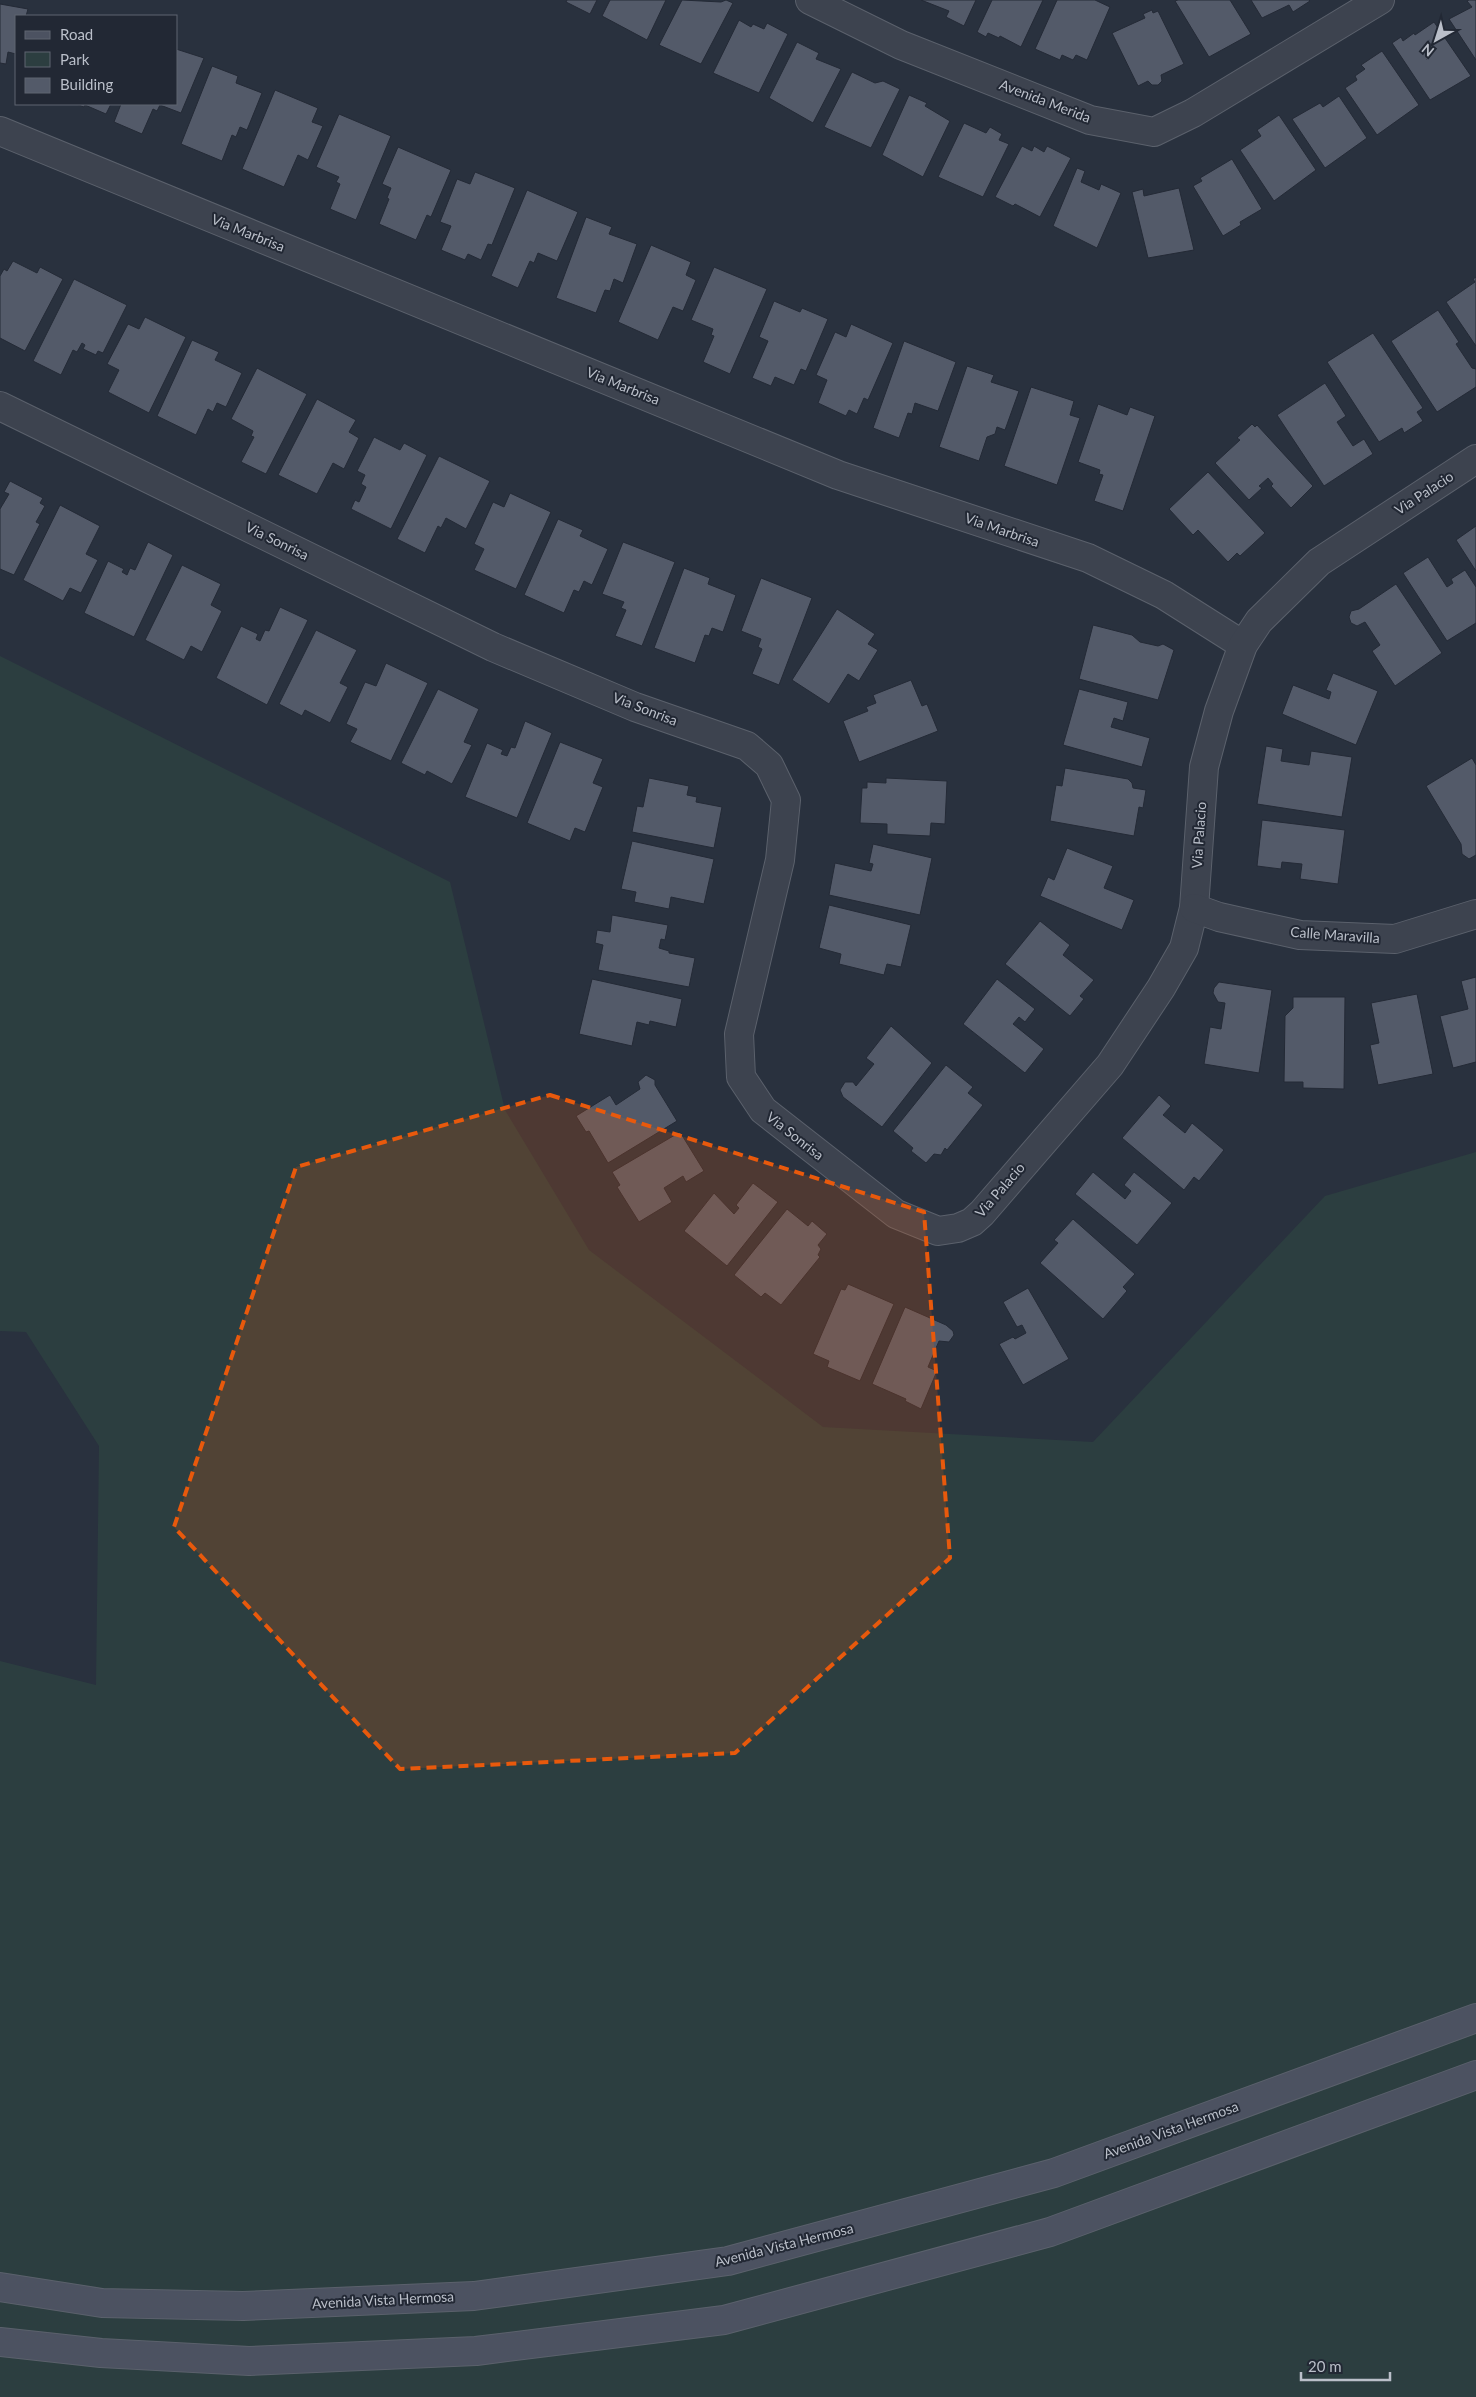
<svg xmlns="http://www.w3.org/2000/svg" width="1476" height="2397" font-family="Lato,sans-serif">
<rect width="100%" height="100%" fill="#29313e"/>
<!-- green -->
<path fill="#2c3e40" d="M 0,656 L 450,882 L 505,1110 L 589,1250 L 823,1427 L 1093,1442 L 1325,1196 L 1476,1152 L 1476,2397 L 0,2397 L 0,1661 L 96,1685 L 99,1446 L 26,1332 L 0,1331 Z"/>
<!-- building -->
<g fill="#535a69" stroke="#242a36">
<path d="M 567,0 L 597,0 L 590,14 L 566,2 Z"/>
<path d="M 610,0 L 666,0 L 647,40 L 602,16 Z"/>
<path d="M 682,0 L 721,2 L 726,0 L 733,3 L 701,64 L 659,45 Z"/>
<path d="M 921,0 L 976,0 L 964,26 L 946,17 L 949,11 Z"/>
<path d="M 992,0 L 1043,0 L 1021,47 L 1000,36 L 999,38 L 988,33 L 986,37 L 977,32 Z"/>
<path d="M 1057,0 L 1095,0 L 1110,7 L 1087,60 L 1076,55 L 1073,60 L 1062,55 L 1060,60 L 1035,49 Z"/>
<path d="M 1178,0 L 1230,0 L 1251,34 L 1209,57 L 1175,1 Z"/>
<path d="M 1251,0 L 1309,0 L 1310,1 L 1293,12 L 1289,5 L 1262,18 Z"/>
<path d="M 1469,0 L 1476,0 L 1476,60 L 1449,19 L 1472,7 L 1467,1 Z"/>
<path d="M 0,4 L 28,9 L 26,16 L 16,16 L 16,54 L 8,52 L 6,64 L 0,63 Z"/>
<path d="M 1152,10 L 1153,13 L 1158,11 L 1184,64 L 1161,75 L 1162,81 L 1158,85 L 1152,85 L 1148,81 L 1138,86 L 1112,33 L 1145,18 L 1143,14 Z"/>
<path d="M 739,20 L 751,27 L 753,24 L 764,29 L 767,23 L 788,34 L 759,93 L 713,73 Z"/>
<path d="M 1434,22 L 1471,76 L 1430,100 L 1392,43 L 1401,37 L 1403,41 L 1414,33 L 1415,35 Z"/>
<path d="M 797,42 L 819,53 L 816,59 L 841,69 L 813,123 L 769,98 Z"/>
<path d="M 176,49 L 204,58 L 181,113 L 160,105 L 157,111 L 153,109 L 142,134 L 114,122 L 121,104 L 176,104 Z"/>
<path d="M 1382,51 L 1419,105 L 1377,135 L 1345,88 L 1357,80 L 1355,76 L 1365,69 L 1361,65 Z"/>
<path d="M 212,66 L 238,76 L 236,83 L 262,93 L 247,130 L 240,127 L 236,137 L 232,135 L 222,161 L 181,144 Z"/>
<path d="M 852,72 L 875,83 L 883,81 L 900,89 L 871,148 L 824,127 Z"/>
<path d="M 275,90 L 318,108 L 312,122 L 323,126 L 308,160 L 298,155 L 284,187 L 242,169 Z"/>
<path d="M 909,95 L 927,103 L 925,106 L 950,121 L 923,177 L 882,155 Z"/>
<path d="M 1339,96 L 1367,138 L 1325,168 L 1292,119 L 1320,103 L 1323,107 Z"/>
<path d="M 76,104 L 111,104 L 106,114 L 85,105 L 84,107 Z"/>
<path d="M 339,114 L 391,136 L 356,220 L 330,209 L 340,184 L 336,182 L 339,177 L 316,167 Z"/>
<path d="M 1279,115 L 1316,170 L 1274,201 L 1240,150 L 1261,136 L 1257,130 Z"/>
<path d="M 964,123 L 986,133 L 990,127 L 1002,134 L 999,140 L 1009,144 L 983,197 L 938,177 Z"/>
<path d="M 1022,146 L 1032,151 L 1034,146 L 1044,152 L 1047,146 L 1071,158 L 1040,217 L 1015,204 L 1013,206 L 995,197 Z"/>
<path d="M 398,147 L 451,170 L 431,217 L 427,215 L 416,240 L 379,224 L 389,199 L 387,198 L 391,188 L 382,184 Z"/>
<path d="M 1232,159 L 1262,209 L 1240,222 L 1241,225 L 1223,236 L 1193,186 L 1202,181 L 1200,178 Z"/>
<path d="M 1077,168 L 1085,171 L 1081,182 L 1099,190 L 1101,184 L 1121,193 L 1097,248 L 1053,226 Z"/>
<path d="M 475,172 L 515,188 L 492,245 L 488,244 L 481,260 L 468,254 L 465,260 L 441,250 L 451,226 L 440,222 L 457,179 L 470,184 Z"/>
<path d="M 1179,188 L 1194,250 L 1148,258 L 1132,192 L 1143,189 L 1144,196 Z"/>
<path d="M 527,190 L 578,212 L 557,261 L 538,253 L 534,263 L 530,261 L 518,288 L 491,276 Z"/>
<path d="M 586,217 L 612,227 L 609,234 L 637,244 L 623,283 L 614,279 L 610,291 L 605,290 L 596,313 L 556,298 Z"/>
<path d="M 651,245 L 691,262 L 686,275 L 696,280 L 683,311 L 673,307 L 658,340 L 618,322 Z"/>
<path d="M 13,261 L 37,273 L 40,267 L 63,279 L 25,351 L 0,338 L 0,276 L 4,269 L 7,271 Z"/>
<path d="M 714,267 L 767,289 L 730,374 L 703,362 L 714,336 L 711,335 L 713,329 L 691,320 Z"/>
<path d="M 1476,277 L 1476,346 L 1446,302 L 1475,282 L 1473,279 Z"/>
<path d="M 74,279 L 127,305 L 103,353 L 98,351 L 96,355 L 83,349 L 85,345 L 82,343 L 77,352 L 73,350 L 61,375 L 33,361 Z"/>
<path d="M 774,301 L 800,312 L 802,308 L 828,319 L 806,371 L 801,369 L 794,385 L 775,377 L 771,386 L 752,378 L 768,341 L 759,337 Z"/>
<path d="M 1438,310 L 1459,342 L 1456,344 L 1472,368 L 1476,369 L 1476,387 L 1437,412 L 1391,341 Z"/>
<path d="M 145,317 L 186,337 L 149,413 L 108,392 L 119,370 L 107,364 L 128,324 L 139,329 Z"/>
<path d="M 851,324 L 893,343 L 868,400 L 864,398 L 857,414 L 849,410 L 846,416 L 818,403 L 827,380 L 816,375 L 835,332 L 846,337 Z"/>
<path d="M 1373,333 L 1423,408 L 1417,412 L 1423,421 L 1404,433 L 1402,428 L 1379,442 L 1327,362 Z"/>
<path d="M 192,340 L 219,352 L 215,360 L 242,373 L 226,407 L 217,403 L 213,412 L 208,409 L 196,435 L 157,416 Z"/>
<path d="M 904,341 L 956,362 L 938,411 L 915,403 L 912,414 L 908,413 L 899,438 L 873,428 Z"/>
<path d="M 967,366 L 994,375 L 991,382 L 1019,391 L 1005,430 L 997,427 L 995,434 L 987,437 L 979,461 L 939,447 Z"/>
<path d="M 257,368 L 307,394 L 266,474 L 241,462 L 254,437 L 251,436 L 253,431 L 231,419 Z"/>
<path d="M 1325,383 L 1346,416 L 1337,422 L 1353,446 L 1364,439 L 1373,454 L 1324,486 L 1277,415 Z"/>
<path d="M 1031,387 L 1074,401 L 1070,415 L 1080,418 L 1057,485 L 1004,466 Z"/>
<path d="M 317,399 L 356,420 L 349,432 L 359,438 L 344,469 L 333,463 L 317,494 L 278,475 Z"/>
<path d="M 1098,404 L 1127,415 L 1130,407 L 1155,416 L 1123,511 L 1094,501 L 1103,475 L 1099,474 L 1100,470 L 1078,462 Z"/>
<path d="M 1252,424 L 1255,427 L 1257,425 L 1313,486 L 1291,508 L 1271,486 L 1273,484 L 1268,478 L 1259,486 L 1262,488 L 1249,500 L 1215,463 L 1240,440 L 1237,438 Z"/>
<path d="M 374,437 L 400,450 L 404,443 L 427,455 L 391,529 L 351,509 L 355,500 L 359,502 L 366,487 L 361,484 L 365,475 L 357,471 Z"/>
<path d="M 439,456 L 490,481 L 466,529 L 446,518 L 441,528 L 438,526 L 425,553 L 397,539 Z"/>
<path d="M 1208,472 L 1265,533 L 1240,556 L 1237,553 L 1228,562 L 1198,530 L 1193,535 L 1169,509 Z"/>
<path d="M 10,481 L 43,498 L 40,503 L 45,506 L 36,522 L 40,524 L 14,575 L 0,569 L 0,509 L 9,494 L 4,492 Z"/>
<path d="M 510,493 L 551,512 L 516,589 L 474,570 L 484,549 L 474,544 L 493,502 L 504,507 Z"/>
<path d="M 60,505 L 100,526 L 86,554 L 98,560 L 81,593 L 70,588 L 63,601 L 23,580 Z"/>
<path d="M 558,519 L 583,530 L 580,536 L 608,549 L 592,585 L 584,581 L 579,592 L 574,590 L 564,613 L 524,595 Z"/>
<path d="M 1476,526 L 1476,571 L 1456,540 Z"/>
<path d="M 148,542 L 173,555 L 134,637 L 84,613 L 108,561 L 124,569 L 122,572 L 127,575 L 130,568 L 135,570 Z"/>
<path d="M 623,542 L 675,562 L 642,646 L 615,636 L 626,610 L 621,608 L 624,602 L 602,594 Z"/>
<path d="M 1428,557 L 1447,587 L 1453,583 L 1451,579 L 1465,570 L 1476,587 L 1476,623 L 1447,641 L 1403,573 Z"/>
<path d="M 182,565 L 221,584 L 211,605 L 222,611 L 202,652 L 191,646 L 184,660 L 145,640 Z"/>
<path d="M 684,568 L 710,578 L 708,584 L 736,595 L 723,632 L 712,628 L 709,636 L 705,635 L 695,663 L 654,648 Z"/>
<path d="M 761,578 L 812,598 L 779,685 L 752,674 L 762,649 L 758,647 L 761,639 L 741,631 Z"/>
<path d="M 1396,584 L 1442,653 L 1395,686 L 1372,651 L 1380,645 L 1365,622 L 1357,626 L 1351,623 L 1349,617 L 1351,611 L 1359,609 Z"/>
<path d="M 280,607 L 308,620 L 267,705 L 216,678 L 241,626 L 258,634 L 256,639 L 260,641 L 265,630 L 269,631 Z"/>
<path d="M 837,609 L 875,634 L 868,644 L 878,650 L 859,681 L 848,674 L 829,704 L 792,680 Z"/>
<path d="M 1093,625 L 1132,635 L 1140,642 L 1158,646 L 1163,644 L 1174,650 L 1158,700 L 1079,679 Z"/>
<path d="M 316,630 L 357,650 L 340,683 L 348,687 L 330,723 L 305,710 L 302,716 L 279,704 Z"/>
<path d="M 386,663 L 428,683 L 391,761 L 350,742 L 357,729 L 346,724 L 365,682 L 376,686 Z"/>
<path d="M 1333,673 L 1378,691 L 1356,745 L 1282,714 L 1293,685 L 1329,699 L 1331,692 L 1326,690 Z"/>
<path d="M 911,680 L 922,706 L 927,704 L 938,731 L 859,762 L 843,721 L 868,711 L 866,707 L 876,703 L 873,695 Z"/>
<path d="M 438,689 L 479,709 L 464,742 L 472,745 L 452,784 L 427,771 L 425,775 L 401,763 Z"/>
<path d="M 1079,689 L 1128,702 L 1123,721 L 1114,718 L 1111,727 L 1150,738 L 1142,767 L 1063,745 Z"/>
<path d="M 525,721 L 552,733 L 517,818 L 465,797 L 487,743 L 503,750 L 501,754 L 507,756 L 511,747 L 515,748 Z"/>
<path d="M 560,742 L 603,759 L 593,783 L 603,787 L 585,832 L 575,828 L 570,841 L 527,823 Z"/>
<path d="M 1266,746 L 1283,749 L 1281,761 L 1309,765 L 1311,751 L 1352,757 L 1342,817 L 1257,804 Z"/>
<path d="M 1472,758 L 1476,765 L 1476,855 L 1469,859 L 1462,854 L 1461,844 L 1426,786 Z"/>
<path d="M 1065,768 L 1128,779 L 1132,783 L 1133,788 L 1146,790 L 1143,808 L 1139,807 L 1134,836 L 1050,821 L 1056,785 L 1062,786 Z"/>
<path d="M 649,778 L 689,786 L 687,795 L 697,797 L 696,802 L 722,807 L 714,848 L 632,832 L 637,806 L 643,807 Z"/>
<path d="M 886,778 L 947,781 L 945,824 L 931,823 L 930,836 L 887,834 L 887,824 L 860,823 L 862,788 L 867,788 L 867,782 L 886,783 Z"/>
<path d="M 1262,820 L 1345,830 L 1338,884 L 1300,879 L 1302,864 L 1282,862 L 1281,869 L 1257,866 Z"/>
<path d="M 632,841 L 714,859 L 704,904 L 671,897 L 669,909 L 634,902 L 636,892 L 621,889 Z"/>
<path d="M 873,844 L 932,858 L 920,915 L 829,895 L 835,863 L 871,871 L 873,864 L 869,863 Z"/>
<path d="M 1067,848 L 1113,866 L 1104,888 L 1134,900 L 1122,930 L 1040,896 L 1048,877 L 1054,880 Z"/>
<path d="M 829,905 L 911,925 L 901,967 L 887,964 L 884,975 L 839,964 L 841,954 L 819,948 Z"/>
<path d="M 612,915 L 668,925 L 665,940 L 661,939 L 659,948 L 669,951 L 669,953 L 695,958 L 689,987 L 598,970 L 603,945 L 595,943 L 597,930 L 610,932 Z"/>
<path d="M 1040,921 L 1070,945 L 1063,955 L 1094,980 L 1080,996 L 1084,999 L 1070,1016 L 1005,964 Z"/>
<path d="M 1476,977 L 1476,1062 L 1453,1068 L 1440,1016 L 1468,1009 L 1461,981 Z"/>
<path d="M 592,979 L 682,999 L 676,1027 L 650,1021 L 649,1025 L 637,1022 L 632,1046 L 579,1034 Z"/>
<path d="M 997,979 L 1035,1009 L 1025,1022 L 1019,1017 L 1013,1024 L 1044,1049 L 1025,1073 L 963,1024 Z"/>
<path d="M 1219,982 L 1272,990 L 1259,1073 L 1204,1064 L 1210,1027 L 1221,1029 L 1225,1003 L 1218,1002 L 1213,993 L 1214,988 Z"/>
<path d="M 1417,994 L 1433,1074 L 1378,1085 L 1370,1045 L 1379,1043 L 1371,1003 Z"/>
<path d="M 1293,997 L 1345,997 L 1344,1089 L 1303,1088 L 1303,1082 L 1284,1082 L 1285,1016 L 1293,1008 Z"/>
<path d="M 891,1026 L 932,1063 L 882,1127 L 843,1097 L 840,1090 L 845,1082 L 853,1082 L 856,1086 L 874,1064 L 866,1058 Z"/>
<path d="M 946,1065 L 973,1087 L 968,1093 L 983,1105 L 947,1150 L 945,1148 L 941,1155 L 934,1154 L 926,1163 L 911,1151 L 913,1148 L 893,1131 Z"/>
<path d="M 646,1075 L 655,1080 L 655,1085 L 677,1121 L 608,1163 L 589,1131 L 586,1132 L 576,1116 L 610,1095 L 616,1105 L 640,1089 L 638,1082 Z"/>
<path d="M 1159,1095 L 1171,1106 L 1163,1115 L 1185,1133 L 1192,1123 L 1224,1150 L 1199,1181 L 1194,1177 L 1184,1190 L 1122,1138 Z"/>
<path d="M 680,1132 L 704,1171 L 686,1182 L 683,1176 L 664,1188 L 672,1202 L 639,1222 L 617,1187 L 620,1185 L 612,1172 Z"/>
<path d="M 1093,1172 L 1125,1199 L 1131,1191 L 1124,1185 L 1134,1172 L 1172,1203 L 1137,1245 L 1075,1194 Z"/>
<path d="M 753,1183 L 778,1202 L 727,1266 L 684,1231 L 714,1193 L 734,1214 L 739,1208 L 736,1205 Z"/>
<path d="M 787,1209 L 808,1226 L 812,1221 L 827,1234 L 818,1245 L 821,1249 L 818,1255 L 820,1257 L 781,1305 L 765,1293 L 761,1297 L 734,1275 Z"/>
<path d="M 1073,1219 L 1135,1274 L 1123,1287 L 1127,1291 L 1103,1319 L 1040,1263 L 1058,1243 L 1054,1240 Z"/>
<path d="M 848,1284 L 894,1304 L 860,1381 L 827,1367 L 829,1361 L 813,1354 L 841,1289 L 845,1290 Z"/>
<path d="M 1028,1288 L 1069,1359 L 1023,1385 L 999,1344 L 1013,1337 L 1015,1339 L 1026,1333 L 1022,1325 L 1017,1327 L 1003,1302 Z"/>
<path d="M 905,1307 L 946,1325 L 953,1331 L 954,1335 L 949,1342 L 939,1341 L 928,1367 L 937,1371 L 921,1409 L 905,1401 L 906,1399 L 872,1384 Z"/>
</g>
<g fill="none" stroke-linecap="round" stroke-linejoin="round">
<defs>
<g id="street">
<path d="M 810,0 L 901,45 L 1090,120 L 1154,132 L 1193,113 L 1380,0"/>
<path d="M 0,131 L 838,475 L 1088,558 L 1164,595 L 1243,645"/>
<path d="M 0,406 L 493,647 L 635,707 L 747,746 L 769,765 L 786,800 L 780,860 L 739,1034 L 741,1077 L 763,1110 L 896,1214 L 938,1231 L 958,1228 L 972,1222 L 982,1213 L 1110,1065 L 1161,988 L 1184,948 L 1194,908 L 1204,767 L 1219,711 L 1243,645 L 1259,621 L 1319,562 L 1476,459"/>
<path d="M 1194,908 L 1219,917 L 1300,935 L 1395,939 L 1476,914"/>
</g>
<g id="secondary">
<path d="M 0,2287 L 102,2303 L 243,2306 L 474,2296 L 728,2261 L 1054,2173 L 1476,2018"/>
<path d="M 0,2342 L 101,2353 L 249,2361 L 476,2351 L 724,2320 L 1050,2232 L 1476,2075"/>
</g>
</defs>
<!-- street casing -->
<use href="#street" stroke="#5b616c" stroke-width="30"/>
<!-- secondary casing -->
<use href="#secondary" stroke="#5b616c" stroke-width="30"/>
<!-- street -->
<use href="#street" stroke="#3d434f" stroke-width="28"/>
<!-- secondary -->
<use href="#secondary" stroke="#4c5261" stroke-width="28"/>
</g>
<!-- marked area -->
<path fill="#e8590c" fill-opacity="0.2" stroke="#e8590c" stroke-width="4" stroke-dasharray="10 6" stroke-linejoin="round" d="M 550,1095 L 924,1212 L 950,1558 L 735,1753 L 400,1769 L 174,1527 L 296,1167 Z"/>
<g text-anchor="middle" stroke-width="4" stroke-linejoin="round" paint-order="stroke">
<!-- street labels -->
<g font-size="14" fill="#babfc9" stroke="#222834">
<text transform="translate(1045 101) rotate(21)" y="5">Avenida Merida</text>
<text transform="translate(248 233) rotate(22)" y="5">Via Marbrisa</text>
<text transform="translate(623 386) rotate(22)" y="5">Via Marbrisa</text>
<text transform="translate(1424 493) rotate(-33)" y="5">Via Palacio</text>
<text transform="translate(1002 530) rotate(19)" y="5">Via Marbrisa</text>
<text transform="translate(277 541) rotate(26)" y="5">Via Sonrisa</text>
<text transform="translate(645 709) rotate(21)" y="5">Via Sonrisa</text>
<text transform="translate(1199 835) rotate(-86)" y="5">Via Palacio</text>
<text transform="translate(1335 935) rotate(4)" y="5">Calle Maravilla</text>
<text transform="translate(795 1136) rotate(38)" y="5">Via Sonrisa</text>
<text transform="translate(1000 1190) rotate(-49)" y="5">Via Palacio</text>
<text transform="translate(1171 2130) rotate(-20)" y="5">Avenida Vista Hermosa</text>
<text transform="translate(784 2245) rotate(-14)" y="5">Avenida Vista Hermosa</text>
<text transform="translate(383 2300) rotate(-3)" y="5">Avenida Vista Hermosa</text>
</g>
</g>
<!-- legend -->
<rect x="15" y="15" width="162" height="90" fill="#222834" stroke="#5f6470"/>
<rect x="25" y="31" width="25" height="8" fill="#4c5261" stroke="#5f6470"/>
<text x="60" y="40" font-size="15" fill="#babfc9">Road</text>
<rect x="25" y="52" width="25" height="15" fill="#2c3e40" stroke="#5f6470"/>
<text x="60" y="65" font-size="15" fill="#babfc9">Park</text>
<rect x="25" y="78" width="25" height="15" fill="#535a69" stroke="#5f6470"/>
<text x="60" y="90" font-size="15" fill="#babfc9">Building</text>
<!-- north arrow -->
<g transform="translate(1436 40) rotate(219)" stroke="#222834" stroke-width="4" paint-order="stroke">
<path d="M0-4L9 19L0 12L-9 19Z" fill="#babfc9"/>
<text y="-8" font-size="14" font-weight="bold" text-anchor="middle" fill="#babfc9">N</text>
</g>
<!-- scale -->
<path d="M1301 2372v8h89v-8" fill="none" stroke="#babfc9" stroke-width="2.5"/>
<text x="1308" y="2372" font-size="15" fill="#babfc9" stroke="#222834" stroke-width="4" paint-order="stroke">20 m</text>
</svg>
